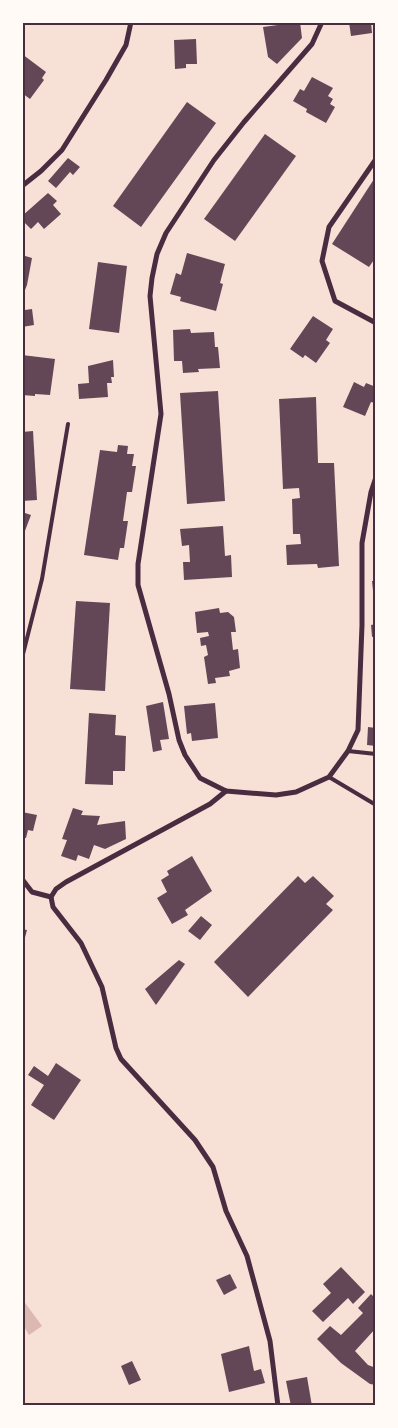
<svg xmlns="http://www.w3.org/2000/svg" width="398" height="1428" font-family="Arial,sans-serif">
<rect width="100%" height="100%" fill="#f7e1d7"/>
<!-- water -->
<path fill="#dcb8b0" d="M 23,1300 L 42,1326 L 29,1335 L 23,1325 Z"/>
<!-- building -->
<g fill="#644757">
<path d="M 300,22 L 302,38 L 277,64 L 268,57 L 263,27 Z"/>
<path d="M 349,22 L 371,22 L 372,33 L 351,36 Z"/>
<path d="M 196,39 L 197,64 L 186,64 L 186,68 L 175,69 L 174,40 Z"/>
<path d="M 22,54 L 46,72 L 42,78 L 44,80 L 30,99 L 22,93 Z"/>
<path d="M 312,77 L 333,88 L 328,96 L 333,99 L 330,104 L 335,107 L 326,123 L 306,112 L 307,109 L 293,101 L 300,89 L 304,91 Z"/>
<path d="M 187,102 L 216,123 L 141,227 L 113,206 Z"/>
<path d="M 265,134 L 296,156 L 235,241 L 204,219 Z"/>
<path d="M 68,158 L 80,167 L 73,175 L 70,172 L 56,188 L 48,181 Z"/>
<path d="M 376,176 L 376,257 L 369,267 L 332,244 Z"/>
<path d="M 48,193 L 57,201 L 53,205 L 61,214 L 44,229 L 38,222 L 31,229 L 22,220 L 22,216 Z"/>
<path d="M 187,253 L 225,264 L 220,283 L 223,284 L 216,311 L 180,301 L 181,297 L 170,294 L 176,273 L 181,275 Z"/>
<path d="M 22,255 L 32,258 L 27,285 L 23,295 L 25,310 L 32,309 L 34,325 L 22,327 Z"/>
<path d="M 98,262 L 127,266 L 119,333 L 89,329 Z"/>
<path d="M 313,316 L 333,329 L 326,340 L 330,343 L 316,363 L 305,355 L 303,358 L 290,349 Z"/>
<path d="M 190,329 L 191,333 L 214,332 L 215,347 L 218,347 L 220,368 L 198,369 L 199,372 L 183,373 L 182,361 L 174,361 L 173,330 Z"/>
<path d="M 22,355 L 55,359 L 50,395 L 35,394 L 35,396 L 22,395 Z"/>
<path d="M 113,360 L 114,377 L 111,377 L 112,383 L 107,383 L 108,397 L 79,399 L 78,384 L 89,383 L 88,366 Z"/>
<path d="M 354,382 L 364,387 L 366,383 L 376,387 L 376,401 L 375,403 L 371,402 L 365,416 L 343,407 Z"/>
<path d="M 218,391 L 225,501 L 187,504 L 180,393 Z"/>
<path d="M 316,397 L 318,463 L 334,463 L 339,566 L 318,568 L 317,564 L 287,565 L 286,545 L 301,544 L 300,534 L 293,534 L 292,499 L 300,498 L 299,488 L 283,489 L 279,399 Z"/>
<path d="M 33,431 L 37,500 L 22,501 L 22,432 Z"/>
<path d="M 118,445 L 128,446 L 127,454 L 134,454 L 132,466 L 136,466 L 132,492 L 127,492 L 123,521 L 128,521 L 124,548 L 120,548 L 118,560 L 84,555 L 100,450 L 117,452 Z"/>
<path d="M 22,512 L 31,515 L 23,536 L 22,536 Z"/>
<path d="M 223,526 L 225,556 L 231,555 L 232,577 L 184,580 L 183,562 L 190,562 L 189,545 L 182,546 L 180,529 Z"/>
<path d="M 372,581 L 376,581 L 376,599 L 374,600 Z"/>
<path d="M 76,601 L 110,603 L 105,691 L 70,689 Z"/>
<path d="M 219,608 L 220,613 L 228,612 L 234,617 L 236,632 L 231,632 L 233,650 L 238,649 L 240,668 L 229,671 L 230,676 L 215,678 L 216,683 L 208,684 L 204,657 L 208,655 L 206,645 L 201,646 L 200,638 L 209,636 L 208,632 L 197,633 L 195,612 Z"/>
<path d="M 376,624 L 376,636 L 372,637 L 371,625 Z"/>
<path d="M 163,702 L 169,739 L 160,740 L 162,750 L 153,752 L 146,706 Z"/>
<path d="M 215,703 L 218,738 L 192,741 L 191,733 L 187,734 L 184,706 Z"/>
<path d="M 89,713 L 116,715 L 115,735 L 126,736 L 125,771 L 113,771 L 113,785 L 85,784 Z"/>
<path d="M 368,727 L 376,728 L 376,746 L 367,745 Z"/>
<path d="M 73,808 L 83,811 L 81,815 L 100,816 L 97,825 L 125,821 L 126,839 L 105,849 L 94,845 L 89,859 L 78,855 L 76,861 L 61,856 L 67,840 L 62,839 Z"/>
<path d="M 22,812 L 37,815 L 33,831 L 28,830 L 26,838 L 22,838 Z"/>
<path d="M 192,856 L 212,891 L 185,910 L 188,915 L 172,924 L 157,898 L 167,892 L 161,880 L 169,875 L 167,871 Z"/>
<path d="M 298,876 L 305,883 L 313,876 L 334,896 L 326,904 L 333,910 L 248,997 L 214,962 Z"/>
<path d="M 201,916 L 212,925 L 200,940 L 188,931 Z"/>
<path d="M 22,929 L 27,930 L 23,945 L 22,945 Z"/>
<path d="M 179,960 L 185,964 L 156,1005 L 145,989 Z"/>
<path d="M 56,1063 L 81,1080 L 54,1120 L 31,1105 L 44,1085 L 28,1075 L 34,1066 L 48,1076 Z"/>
<path d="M 341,1267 L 365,1292 L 353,1304 L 348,1298 L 323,1322 L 312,1311 L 331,1293 L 323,1284 Z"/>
<path d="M 230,1274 L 237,1288 L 224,1295 L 216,1280 Z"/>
<path d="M 371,1294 L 376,1299 L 376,1328 L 355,1351 L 368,1365 L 376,1368 L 376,1385 L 370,1384 L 341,1363 L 317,1339 L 330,1326 L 341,1335 L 363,1313 L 358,1308 Z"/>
<path d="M 249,1346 L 254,1371 L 261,1369 L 265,1383 L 229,1392 L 221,1354 Z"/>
<path d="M 132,1361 L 141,1380 L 129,1385 L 121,1366 Z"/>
<path d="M 307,1377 L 312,1406 L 291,1406 L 286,1381 Z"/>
</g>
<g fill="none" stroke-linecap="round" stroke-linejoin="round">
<!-- service -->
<g stroke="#4a2c40" stroke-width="4">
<path d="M 22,658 L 42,579 L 68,424"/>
<path d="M 348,751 L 376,754"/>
<path d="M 329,777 L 376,805"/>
</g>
<!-- minor -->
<g stroke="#4a2c40" stroke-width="5">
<path d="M 322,22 L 312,44 L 244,122 L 214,160 L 166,233 L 157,254 L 152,278 L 150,296 L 161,414 L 138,564 L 138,585 L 169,694 L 179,740 L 185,755 L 200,778 L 226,791 L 276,795 L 296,792 L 329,777 L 348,751 L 358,730 L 362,625 L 362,543 L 371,492 L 376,477"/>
<path d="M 376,159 L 329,227 L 322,261 L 335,301 L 376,323"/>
<path d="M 22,186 L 41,171 L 62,150 L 106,80 L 126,45 L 131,22"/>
<path d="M 226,791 L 210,804 L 66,882 L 56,889 L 51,897 L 53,907 L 81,943 L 102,987 L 116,1048 L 121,1059 L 195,1140 L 213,1167 L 226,1211 L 247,1256 L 270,1341 L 278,1406"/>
<path d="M 22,879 L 32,892 L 51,897"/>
</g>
</g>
<!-- border -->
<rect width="398" height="1428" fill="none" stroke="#fffaf5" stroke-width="48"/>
<rect x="24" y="24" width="350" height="1380" fill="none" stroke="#4a2c40" stroke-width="2"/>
</svg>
